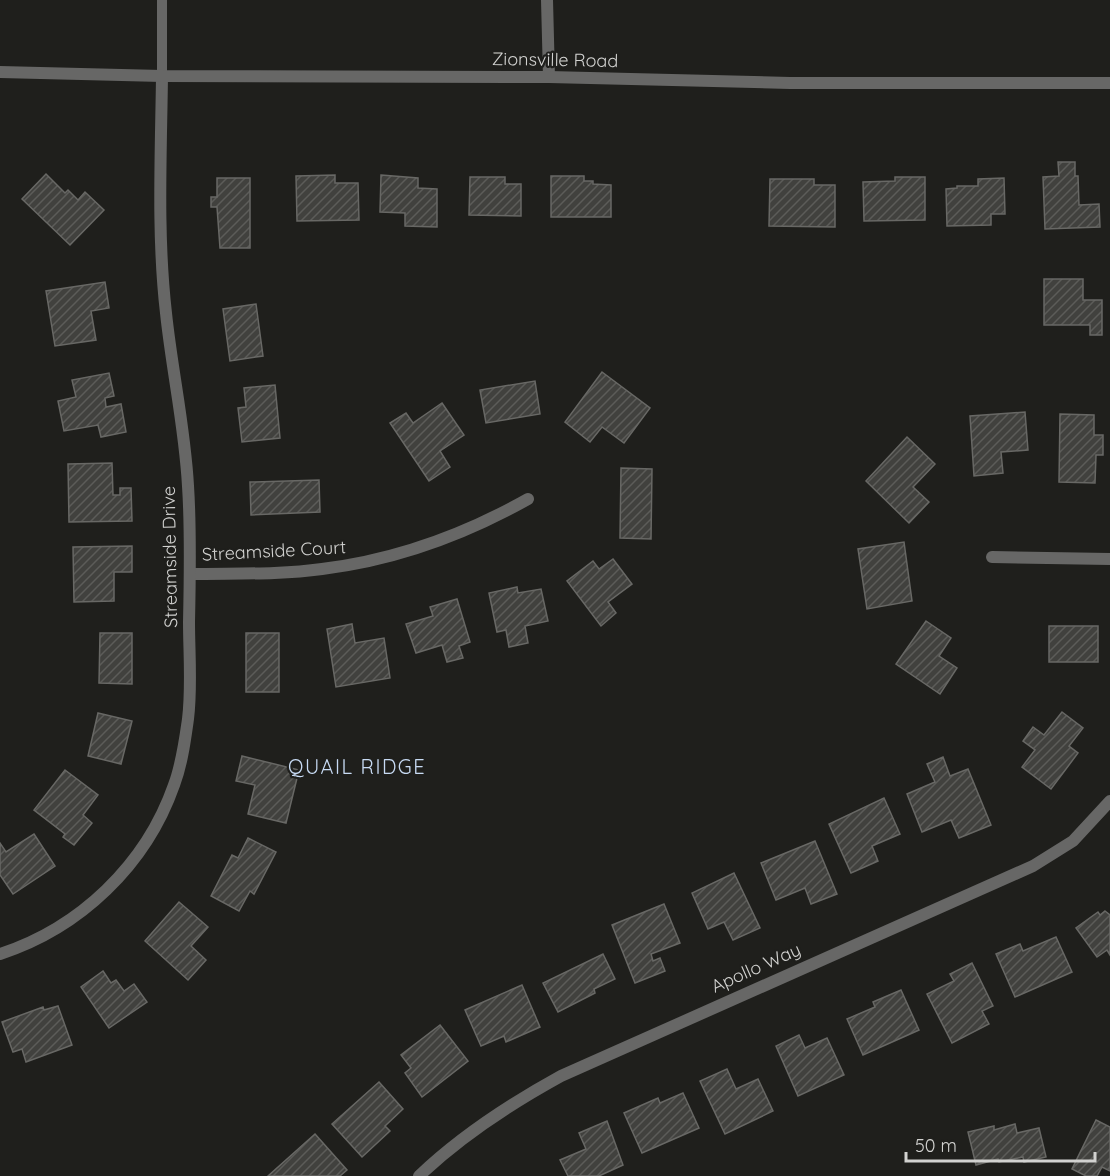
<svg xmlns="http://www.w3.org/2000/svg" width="1110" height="1176" font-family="Quicksand,sans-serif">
<defs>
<pattern id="building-hatch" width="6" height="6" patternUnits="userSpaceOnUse" patternTransform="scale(1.5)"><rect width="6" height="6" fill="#41413e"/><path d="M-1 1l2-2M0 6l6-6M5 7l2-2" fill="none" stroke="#5c5c59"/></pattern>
</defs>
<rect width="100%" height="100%" fill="#1f1f1c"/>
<!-- building -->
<g fill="url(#building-hatch)" stroke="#686865" stroke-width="1.5">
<path d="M 1058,162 L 1075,162 L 1075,176 L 1078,176 L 1079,205 L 1099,204 L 1100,227 L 1045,229 L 1043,177 L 1059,176 Z"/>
<path d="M 46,174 L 65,193 L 68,190 L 78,200 L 85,192 L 104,210 L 70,245 L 22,199 Z"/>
<path d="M 335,175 L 335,183 L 358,183 L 359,220 L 297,221 L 296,176 Z"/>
<path d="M 381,175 L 418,178 L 418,188 L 437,189 L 437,227 L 405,226 L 405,213 L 380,212 Z"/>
<path d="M 551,176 L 584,176 L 584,181 L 593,181 L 593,184 L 611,185 L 611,217 L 551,217 Z"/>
<path d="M 470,177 L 505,177 L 505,184 L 521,184 L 521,216 L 469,215 Z"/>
<path d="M 895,177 L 925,177 L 925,220 L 864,221 L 863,182 L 895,181 Z"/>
<path d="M 217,178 L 250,178 L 250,248 L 220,248 L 217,207 L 211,207 L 211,197 L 217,197 Z"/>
<path d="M 1004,178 L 1005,214 L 991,214 L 991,225 L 947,226 L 946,189 L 957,188 L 957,186 L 978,186 L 978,179 Z"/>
<path d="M 770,179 L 814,179 L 814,185 L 835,185 L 835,227 L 769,226 Z"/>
<path d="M 1044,279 L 1083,279 L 1083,300 L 1102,300 L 1102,335 L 1090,335 L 1090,325 L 1044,325 Z"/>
<path d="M 105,282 L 109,308 L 91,311 L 96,340 L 55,346 L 46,291 Z"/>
<path d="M 256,304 L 263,356 L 230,361 L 223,309 Z"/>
<path d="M 602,372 L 650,408 L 624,443 L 602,427 L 590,442 L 565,422 Z"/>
<path d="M 109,373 L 114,396 L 105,398 L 106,407 L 121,404 L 126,432 L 101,437 L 98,425 L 64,431 L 58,401 L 76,397 L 72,380 Z"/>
<path d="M 535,381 L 540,414 L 486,423 L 480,390 Z"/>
<path d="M 275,385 L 280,438 L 242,442 L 238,408 L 246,407 L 244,388 Z"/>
<path d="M 442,403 L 464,435 L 440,451 L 450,467 L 429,481 L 390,423 L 406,413 L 413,423 Z"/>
<path d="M 1025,412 L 1028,450 L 1001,452 L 1003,473 L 974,476 L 970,416 Z"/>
<path d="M 1060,414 L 1094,415 L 1094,435 L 1103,435 L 1103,455 L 1096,455 L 1095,483 L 1059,482 Z"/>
<path d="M 907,437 L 935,464 L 913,487 L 929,502 L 909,523 L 866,481 Z"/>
<path d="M 112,463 L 113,495 L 120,495 L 120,488 L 131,488 L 132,521 L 69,522 L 68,464 Z"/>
<path d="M 621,468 L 652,469 L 651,539 L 620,538 Z"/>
<path d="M 319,480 L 320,512 L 251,515 L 250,482 Z"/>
<path d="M 904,542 L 912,601 L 867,609 L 858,549 Z"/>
<path d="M 132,546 L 132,572 L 114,572 L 114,601 L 74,602 L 73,547 Z"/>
<path d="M 613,559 L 632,584 L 608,602 L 616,613 L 601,626 L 567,581 L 593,561 L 599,569 Z"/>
<path d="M 517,587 L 518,593 L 541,589 L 548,621 L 525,626 L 528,643 L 509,647 L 506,630 L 497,632 L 489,593 Z"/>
<path d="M 457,599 L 470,642 L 459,646 L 463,658 L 447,662 L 442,645 L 416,653 L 406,624 L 433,616 L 430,607 Z"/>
<path d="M 926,621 L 951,638 L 939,656 L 957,668 L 940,694 L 896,664 Z"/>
<path d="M 352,624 L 355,643 L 384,638 L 390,678 L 336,687 L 327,629 Z"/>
<rect x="1049" y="626" width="49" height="36"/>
<path d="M 100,633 L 132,633 L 132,684 L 99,683 Z"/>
<rect x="246" y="633" width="33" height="59"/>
<path d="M 1062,712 L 1083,728 L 1069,746 L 1078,753 L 1051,789 L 1022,767 L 1035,750 L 1023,741 L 1033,727 L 1044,735 Z"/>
<path d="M 98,713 L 132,721 L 121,764 L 88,756 Z"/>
<path d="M 242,756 L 299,770 L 286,823 L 248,814 L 255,785 L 236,781 Z"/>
<path d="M 943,757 L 950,776 L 968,769 L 991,825 L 959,838 L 951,820 L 922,832 L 907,794 L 935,782 L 927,764 Z"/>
<path d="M 65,770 L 98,795 L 83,815 L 92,823 L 74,845 L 63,837 L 65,834 L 34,810 Z"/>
<path d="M 884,798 L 900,834 L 872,846 L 878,861 L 851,873 L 829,824 Z"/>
<path d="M 34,834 L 55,866 L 13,894 L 0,875 L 0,843 L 6,852 Z"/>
<path d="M 248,838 L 276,852 L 254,894 L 250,891 L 239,911 L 211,896 L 232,855 L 238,858 Z"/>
<path d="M 815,841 L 837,894 L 811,904 L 805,888 L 776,900 L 761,863 Z"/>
<path d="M 734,873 L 760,928 L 733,940 L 724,922 L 708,929 L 692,893 Z"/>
<path d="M 179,902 L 208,927 L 191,946 L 206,960 L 188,980 L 145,941 Z"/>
<path d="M 664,904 L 680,943 L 651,954 L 653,961 L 660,958 L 665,971 L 635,983 L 612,925 Z"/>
<path d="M 1105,911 L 1110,915 L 1110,955 L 1107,950 L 1097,957 L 1076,928 L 1098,912 L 1100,915 Z"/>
<path d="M 1056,937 L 1072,972 L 1015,997 L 996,954 L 1020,944 L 1023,951 Z"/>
<path d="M 603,954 L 615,979 L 594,989 L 595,993 L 558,1012 L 543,983 Z"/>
<path d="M 972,963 L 993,1006 L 982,1011 L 989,1024 L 952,1043 L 927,994 L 954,981 L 950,974 Z"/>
<path d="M 103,971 L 111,983 L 116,980 L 124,991 L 134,984 L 147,1002 L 109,1028 L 81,987 Z"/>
<path d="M 522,985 L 540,1027 L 506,1042 L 504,1036 L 481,1046 L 465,1010 Z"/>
<path d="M 901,990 L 919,1030 L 863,1055 L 847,1019 L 875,1007 L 873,1002 Z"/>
<path d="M 58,1006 L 72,1045 L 26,1062 L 22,1049 L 13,1052 L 2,1022 L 43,1007 L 44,1010 Z"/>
<path d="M 440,1025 L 468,1061 L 422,1097 L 405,1073 L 411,1068 L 401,1055 Z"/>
<path d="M 799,1035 L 805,1048 L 827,1038 L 844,1075 L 798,1096 L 776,1046 Z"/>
<path d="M 727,1069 L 736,1089 L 758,1079 L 773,1111 L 725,1134 L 700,1081 Z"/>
<path d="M 379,1082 L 403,1109 L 385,1126 L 390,1131 L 362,1157 L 332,1124 Z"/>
<path d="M 683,1093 L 699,1128 L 642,1153 L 624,1113 L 658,1098 L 660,1103 Z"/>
<path d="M 1096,1120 L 1110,1127 L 1110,1171 L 1102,1167 L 1097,1176 L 1086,1176 L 1072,1169 Z"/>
<path d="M 607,1121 L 623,1165 L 599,1176 L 568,1176 L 560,1160 L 586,1149 L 579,1133 Z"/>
<path d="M 1015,1124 L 1017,1133 L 1039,1128 L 1046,1157 L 1024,1162 L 1023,1157 L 999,1162 L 998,1159 L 976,1165 L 968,1132 L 994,1126 L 994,1130 Z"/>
<path d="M 315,1134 L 347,1170 L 340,1176 L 268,1176 Z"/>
</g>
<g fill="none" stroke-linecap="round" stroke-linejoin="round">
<!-- service -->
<path stroke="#676766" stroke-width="10" d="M 162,76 L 162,0"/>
<!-- minor -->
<g stroke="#676766" stroke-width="12">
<path d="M 547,0 L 549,77"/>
<path d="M 992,557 L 1110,559"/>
<path d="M 190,574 C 234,573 279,575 322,569 C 396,560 464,535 528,499"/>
<path d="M 0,954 C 80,928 146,865 174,785 C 182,764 185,740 188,719 C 192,687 189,653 189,622 C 190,577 191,531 188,486 C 185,428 172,371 166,313 C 157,235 161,155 162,76"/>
<path d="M 419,1176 C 462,1135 510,1104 561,1076 L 1033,866 L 1073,841 L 1110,801"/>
</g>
<!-- tertiary -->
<path stroke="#676766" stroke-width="12" d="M 0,72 L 162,76 L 549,77 L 790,83 L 1110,83"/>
</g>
<g text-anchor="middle" stroke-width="4.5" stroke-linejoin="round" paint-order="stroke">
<!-- street labels -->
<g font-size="18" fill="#d2d2d0" stroke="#1f1f1c">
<text transform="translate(555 60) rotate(1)" y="6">Zionsville Road</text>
<text transform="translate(274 551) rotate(-3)" y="6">Streamside Court</text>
<text transform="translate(170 557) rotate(-91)" y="6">Streamside Drive</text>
<text transform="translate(756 968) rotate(-24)" y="6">Apollo Way</text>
</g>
<!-- neighbourhood labels -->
<g font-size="20" letter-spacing="1.5" fill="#c8dbf4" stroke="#1f1f1c">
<text x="357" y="774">QUAIL RIDGE</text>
</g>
</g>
<!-- scale -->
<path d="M906 1152v9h189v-9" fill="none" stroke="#d2d2d0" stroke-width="3"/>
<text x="915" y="1152" font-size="18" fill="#d2d2d0" stroke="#1f1f1c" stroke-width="4.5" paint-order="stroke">50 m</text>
</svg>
